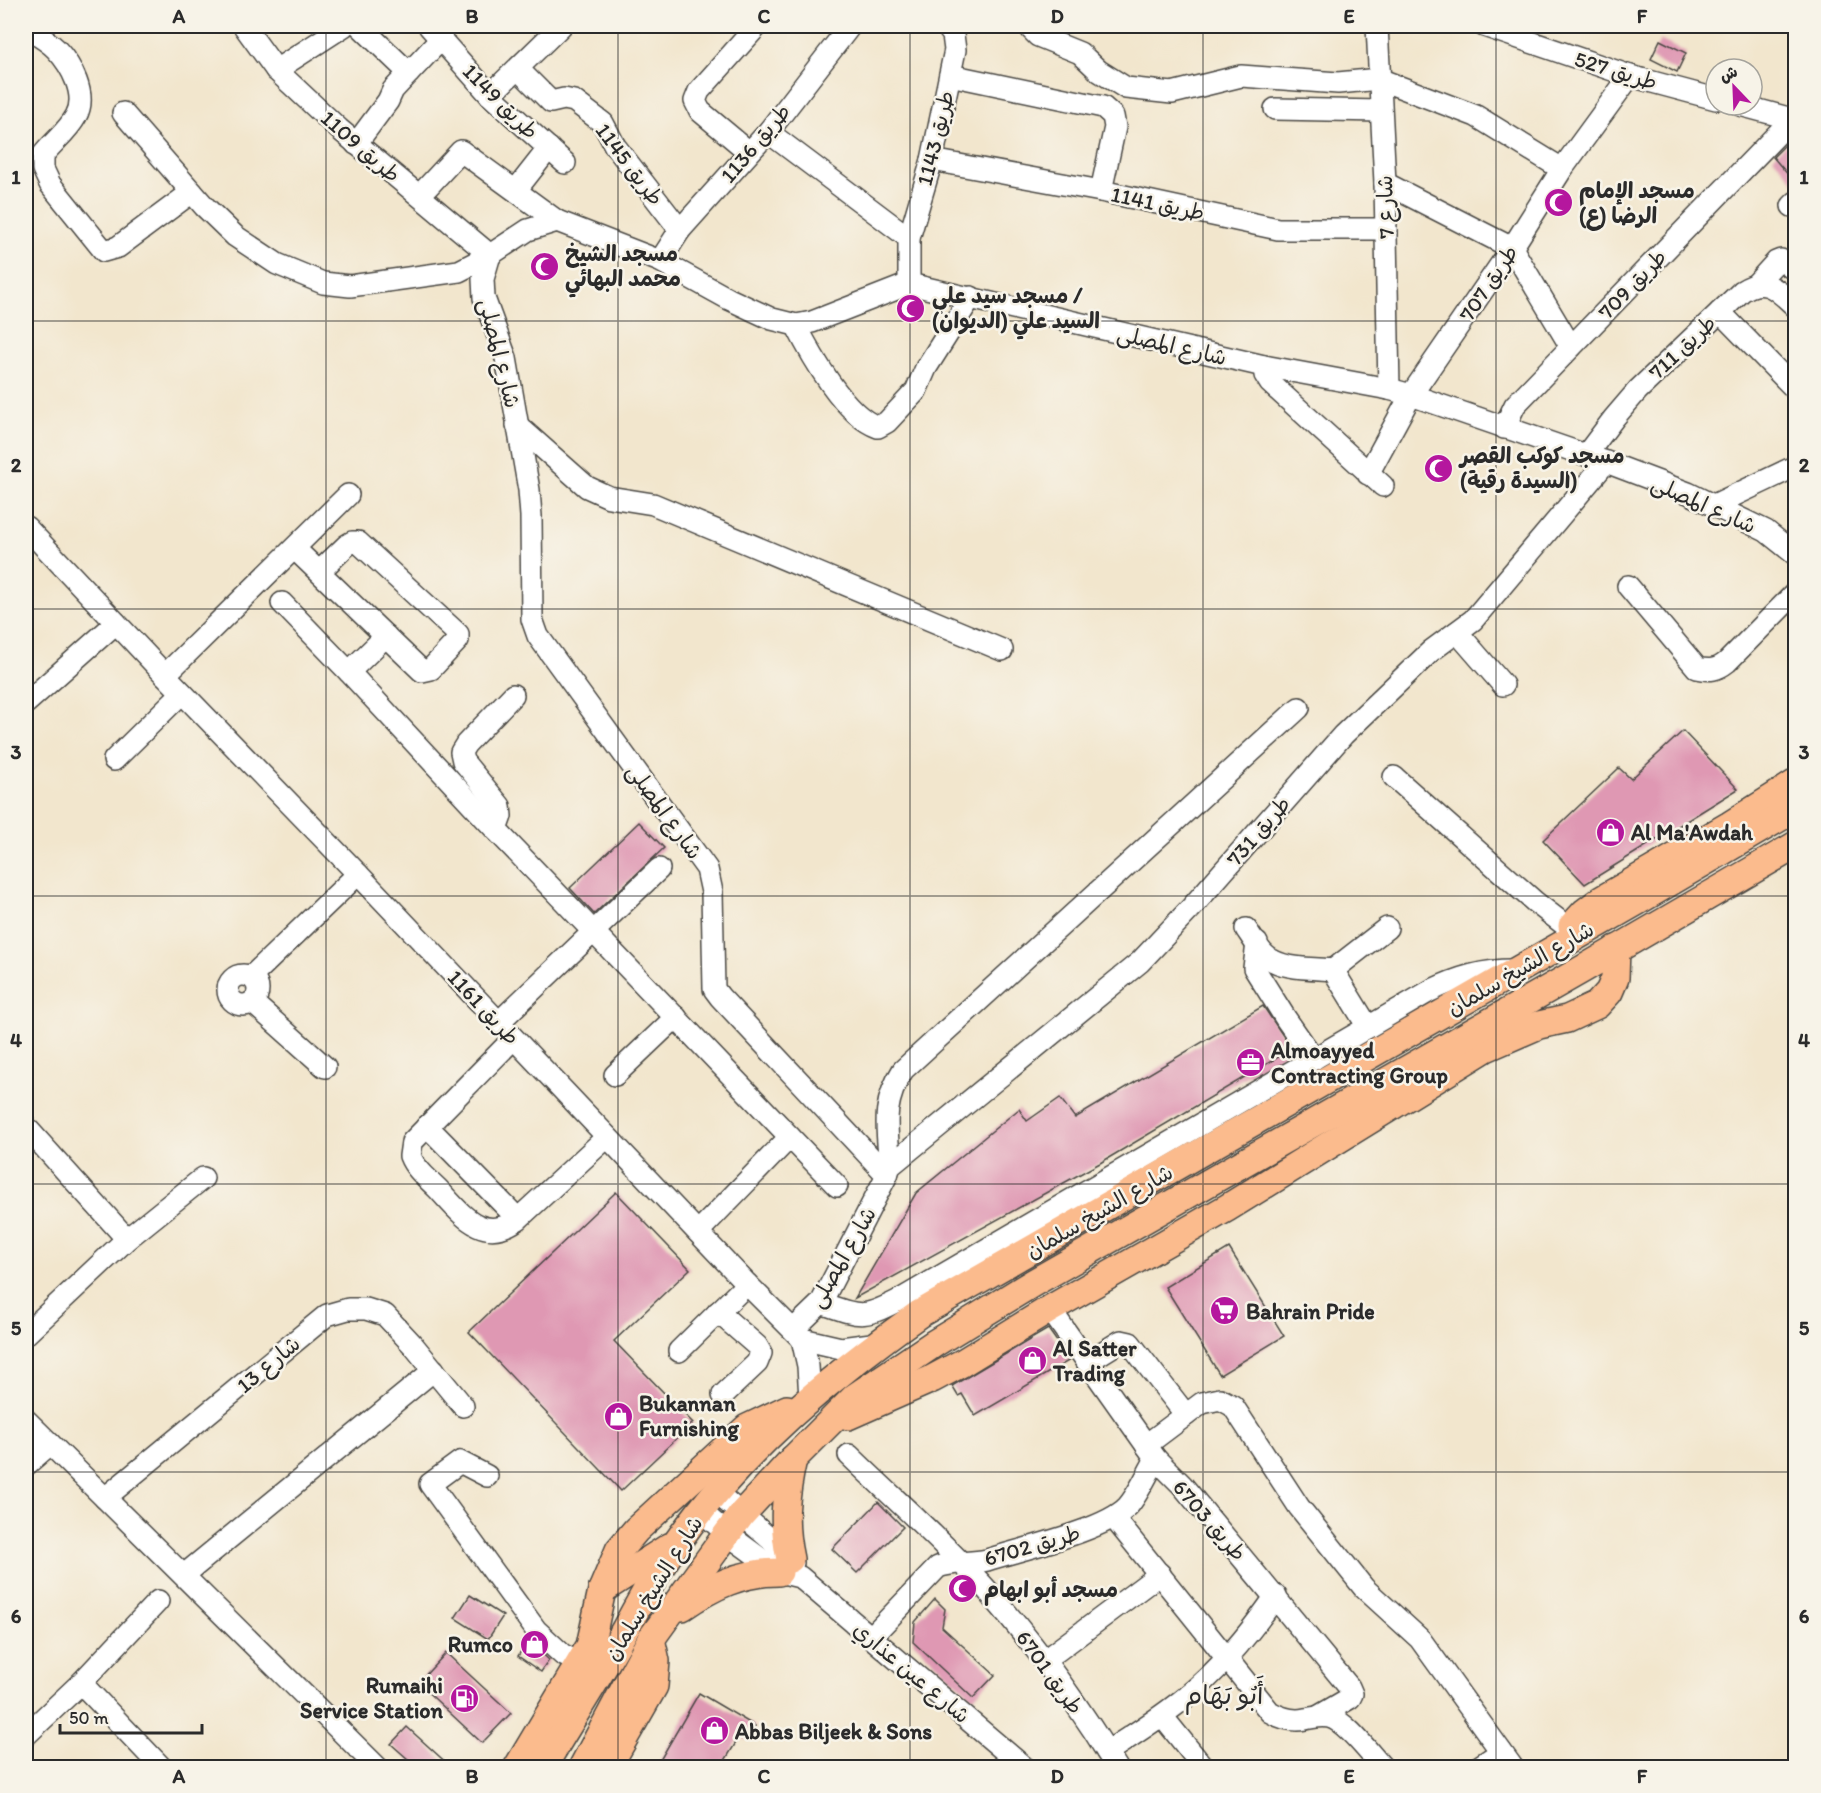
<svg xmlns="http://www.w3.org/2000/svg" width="1821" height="1793" font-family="Itim,'Playpen Sans Arabic',sans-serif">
<rect width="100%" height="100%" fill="#f7f3e8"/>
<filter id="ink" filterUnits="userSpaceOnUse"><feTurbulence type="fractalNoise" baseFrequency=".0167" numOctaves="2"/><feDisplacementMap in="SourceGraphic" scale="12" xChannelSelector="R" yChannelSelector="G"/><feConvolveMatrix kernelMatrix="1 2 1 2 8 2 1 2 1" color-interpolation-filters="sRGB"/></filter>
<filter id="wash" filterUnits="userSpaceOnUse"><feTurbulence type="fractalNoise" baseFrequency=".008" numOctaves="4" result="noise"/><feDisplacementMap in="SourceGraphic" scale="24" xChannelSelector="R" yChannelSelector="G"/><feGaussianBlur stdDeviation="1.35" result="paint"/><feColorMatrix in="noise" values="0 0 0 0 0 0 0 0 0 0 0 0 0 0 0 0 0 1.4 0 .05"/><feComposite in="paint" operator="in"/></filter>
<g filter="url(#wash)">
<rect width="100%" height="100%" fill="#f2e6cd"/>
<g id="blocks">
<!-- building -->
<g fill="#df98b3">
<path d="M 1660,40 L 1686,53 L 1677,72 L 1651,59 Z"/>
<path d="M 1796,134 L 1796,184 L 1773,157 Z"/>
<path d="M 1683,731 L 1738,789 L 1585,884 L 1543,840 L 1619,768 L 1631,779 Z"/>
<path d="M 639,822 L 664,848 L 594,914 L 570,888 Z"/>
<path d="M 1263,1006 L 1292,1049 L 1100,1163 L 855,1298 L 916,1193 L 1019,1109 L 1027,1121 L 1060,1098 L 1075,1118 Z"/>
<path d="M 616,1192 L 690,1269 L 614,1341 L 693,1423 L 621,1491 L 469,1332 Z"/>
<path d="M 1229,1248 L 1284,1336 L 1220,1375 L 1165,1287 Z"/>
<path d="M 1048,1329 L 1070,1360 L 975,1416 L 962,1394 L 958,1396 L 952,1386 Z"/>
<path d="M 878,1502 L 903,1527 L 857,1573 L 832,1549 Z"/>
<path d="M 470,1595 L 503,1616 L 488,1639 L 455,1618 Z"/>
<path d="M 935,1599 L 945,1609 L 942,1627 L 995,1675 L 973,1698 L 913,1642 L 915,1622 Z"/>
<path d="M 528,1640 L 549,1660 L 541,1672 L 518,1656 Z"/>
<path d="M 446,1653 L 511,1713 L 482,1743 L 418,1683 Z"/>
<path d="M 699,1693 L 755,1726 L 746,1740 L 740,1736 L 721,1767 L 656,1767 Z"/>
<path d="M 407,1727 L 451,1767 L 417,1767 L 391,1744 Z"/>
</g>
</g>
</g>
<g filter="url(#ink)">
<use href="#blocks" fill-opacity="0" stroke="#494743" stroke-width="1.5"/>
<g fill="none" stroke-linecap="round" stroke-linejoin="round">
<defs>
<g id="minor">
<path d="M 244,26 L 276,70 L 339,129 L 490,255"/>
<path d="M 360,26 L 409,73"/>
<path d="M 429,26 L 490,95 L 565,163"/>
<path d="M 1030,26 L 1031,29 L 1038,36 L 1080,53 L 1099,71 L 1126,88 L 1172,93 L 1241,76 L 1338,83 L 1379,79 L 1476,116 L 1562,169"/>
<path d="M 1377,26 L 1385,183 L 1389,389"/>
<path d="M 1484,26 L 1630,76 L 1716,99"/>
<path d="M 26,28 C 36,34 47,40 56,49 C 71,65 88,95 76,116 C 68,131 53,142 43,155 L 43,169 L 50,184 L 104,251 L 118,247 L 192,192"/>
<path d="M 518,69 L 551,102 L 564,99 L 574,101 L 603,123 L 615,146 L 680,230"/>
<path d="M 276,70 L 344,26"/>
<path d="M 950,75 L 1103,107 L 1113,116 L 1115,127 L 1101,191"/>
<path d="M 490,95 L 561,26"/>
<path d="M 1740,105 L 1796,120"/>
<path d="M 1275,109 L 1381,111"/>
<path d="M 123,113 L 205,207 L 235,236 L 277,264 L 323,283 L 350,286 L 459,271 L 490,255 L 528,230 L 557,221 L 660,261 L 729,299 L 772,319 L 796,325 L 812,322 L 909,284 L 1264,366 L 1389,389 L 1411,395 L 1606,462 L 1688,493 L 1766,531 L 1796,555"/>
<path d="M 768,132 L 909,238"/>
<path d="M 356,144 L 388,101 L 393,90 L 441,39"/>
<path d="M 749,152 L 700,111 L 695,101 L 699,91 L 757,26"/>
<path d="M 932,160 L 1101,191 L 1278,229 L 1386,229"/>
<path d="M 1385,183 L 1512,248 L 1571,347"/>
<path d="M 516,190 L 549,148"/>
<path d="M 420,195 L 461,151 L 557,221"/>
<path d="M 1792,206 L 1796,202"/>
<path d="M 490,255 L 483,279 L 484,298 L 506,358 L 529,490 L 531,516 L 532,619 L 538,636 L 707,869 L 712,892 L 714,989 L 720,997 L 887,1175 L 821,1303 L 794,1329"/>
<path d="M 660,261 L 680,230 L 768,132 L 850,26"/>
<path d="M 909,284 L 909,238 L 932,160 L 955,50 L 953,35 L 946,26"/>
<path d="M 1755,285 L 1776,262 L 1781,260 L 1796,271"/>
<path d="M 1720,312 L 1796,390"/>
<path d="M 796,325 C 811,355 845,416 878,427 L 887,422 L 916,391 L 926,368 L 971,297"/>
<path d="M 1264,366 L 1265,375 L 1270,383 L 1383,486"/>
<path d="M 517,425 L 587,487 L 609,497 L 653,504 L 1002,650"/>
<path d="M 1504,428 L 1515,405 L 1792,119"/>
<path d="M 1586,455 L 1614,418 L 1638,390 L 1742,291 C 1766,275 1778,291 1796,307"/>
<path d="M 1368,474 L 1411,395 L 1512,248 L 1562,169 L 1630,76"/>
<path d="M 1714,505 L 1796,466"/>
<path d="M 26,527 L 165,675 L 358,874 L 747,1284 L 802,1339 L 808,1366 L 810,1398"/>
<path d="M 295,549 L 422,671 L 431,669 L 458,640 L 458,634 L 358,542 L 352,542 L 347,545 L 320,571"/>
<path d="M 1628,586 L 1697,668 C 1710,671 1717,670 1727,662 L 1796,592"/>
<path d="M 282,603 L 349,672 L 496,830 L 837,1186"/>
<path d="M 1457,632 L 1503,685"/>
<path d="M 349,672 L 386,636"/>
<path d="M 165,675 L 348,495"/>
<path d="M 26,703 L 116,623"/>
<path d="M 114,760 L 182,693"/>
<path d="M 1394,777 L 1535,902 L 1570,929"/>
<path d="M 496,830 L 501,816 L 500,806 L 463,761 L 461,752 L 466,744 L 513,695"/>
<path d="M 1246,929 C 1252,937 1258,949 1266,956 C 1282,970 1313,968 1333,970"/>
<path d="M 1257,943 L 1254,968 L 1286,1019 L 1314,1059"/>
<circle cx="243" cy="990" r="15"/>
<path d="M 251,977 L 358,874"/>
<path d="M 252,1002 L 325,1067"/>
<path d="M 498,1023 L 659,869"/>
<path d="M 1368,1027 L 1333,970 L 1387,928"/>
<path d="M 513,1039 L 412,1142 L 410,1156 C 415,1169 427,1178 437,1188 C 461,1213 482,1245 518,1219 L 607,1137"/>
<path d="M 615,1075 L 676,1017"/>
<path d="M 427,1126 L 518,1219"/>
<path d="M 26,1127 L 127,1239"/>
<path d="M 890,1166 C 887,1127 881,1105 903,1070 L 1299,708"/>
<path d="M 887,1175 L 890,1166 L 1140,962 L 1192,907 L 1343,735 L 1431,651 L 1473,620 L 1606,462"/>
<path d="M 698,1232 L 790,1137"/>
<path d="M 821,1303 C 862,1317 863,1319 903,1298 L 1430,991 C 1458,977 1485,969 1516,970"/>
<path d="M 1050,1309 L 1156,1459 L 1182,1485 L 1349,1687 L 1352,1694 L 1350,1698 L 1319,1716"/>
<path d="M 718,1312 L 757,1346 L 761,1353 L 757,1363 L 723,1395"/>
<path d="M 26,1334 L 127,1239 L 203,1178"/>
<path d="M 802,1339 L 841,1348 L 879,1343"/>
<path d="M 679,1351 L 747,1284"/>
<path d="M 1087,1362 L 1121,1341 L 1130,1343 L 1186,1415"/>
<path d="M 26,1420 L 378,1768"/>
<path d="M 1146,1445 L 1202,1403 L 1220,1399 L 1233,1406 L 1299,1507 L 1364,1588 L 1420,1639 L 1513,1768"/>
<path d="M 849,1455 C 895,1500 944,1542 987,1590 C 1035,1645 1079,1705 1117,1768"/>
<path d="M 26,1465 L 50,1444"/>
<path d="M 487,1476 L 460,1462 L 430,1484 L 536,1630 L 563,1655 L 579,1662"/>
<path d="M 716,1492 L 770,1539 L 793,1563"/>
<path d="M 105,1498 L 327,1315 L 348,1309 L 366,1309 L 385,1315 L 413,1345 L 463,1406"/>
<path d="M 701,1511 L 727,1534 L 779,1572 L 800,1577 L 1025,1768"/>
<path d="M 1114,1518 L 1270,1712 C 1281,1718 1292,1722 1305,1719 C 1313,1718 1320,1715 1329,1717 C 1346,1721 1370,1754 1383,1768"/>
<path d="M 184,1575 L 434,1370"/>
<path d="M 871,1637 L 938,1567 C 954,1561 970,1564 987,1560 C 1021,1549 1106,1530 1128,1506 C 1139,1493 1147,1474 1156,1459"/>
<path d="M 1045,1660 L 1160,1574"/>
<path d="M 81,1683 L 162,1768"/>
<path d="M 1162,1716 L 1204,1768"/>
<path d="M 26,1735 L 81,1683 L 158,1601"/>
<path d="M 1107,1752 C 1134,1734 1162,1717 1187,1696 C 1222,1668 1250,1633 1276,1596"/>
<path d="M 1477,1768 L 1501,1752"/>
</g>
<g id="major">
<path d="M 1572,926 L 1585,912 L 1601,900 L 1730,825 L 1796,783"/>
<path d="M 848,1416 L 932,1379 L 962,1363 L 1050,1309 L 1227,1208 L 1486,1048 L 1539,1025 L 1567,1019 L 1597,1005 L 1609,992 L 1615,978 L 1616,949"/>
<path d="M 790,1559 C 782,1523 785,1495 793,1459"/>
<path d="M 602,1590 L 669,1547"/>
<path d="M 682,1607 C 713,1586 741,1572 779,1572"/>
<path d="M 517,1768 L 590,1646 L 602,1590 L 619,1550 L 636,1530 L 747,1428 L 787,1409"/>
<path d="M 542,1768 C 566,1728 590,1690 613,1651 C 634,1614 653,1575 678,1541 C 742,1450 829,1378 919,1314 L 1638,901 L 1796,808"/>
<path d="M 582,1768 L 651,1639 L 727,1534 L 742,1514 L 793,1459 L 855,1397 L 935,1343 L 1033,1283 L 1583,969 L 1796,845"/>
<path d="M 607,1768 L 654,1686 L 656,1661 L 651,1639"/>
</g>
</defs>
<!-- minor casing -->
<use href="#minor" stroke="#494743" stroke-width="24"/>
<!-- major casing -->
<use href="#major" stroke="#494743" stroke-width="30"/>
<!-- minor -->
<use href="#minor" stroke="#fff" stroke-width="21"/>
<!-- major -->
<use href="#major" stroke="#fbbb8d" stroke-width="27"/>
</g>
</g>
<!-- grid -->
<path fill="none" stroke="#2b2b2b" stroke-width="1.5" stroke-opacity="0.55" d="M 326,26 L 326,1768M 618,26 L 618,1768M 910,26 L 910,1768M 1203,26 L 1203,1768M 1496,26 L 1496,1768M 26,321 L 1796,321M 26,609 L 1796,609M 26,896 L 1796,896M 26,1184 L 1796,1184M 26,1472 L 1796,1472"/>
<!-- icons -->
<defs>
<symbol id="mosque-disc" viewBox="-11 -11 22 22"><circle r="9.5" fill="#b5179e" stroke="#f7f3e8"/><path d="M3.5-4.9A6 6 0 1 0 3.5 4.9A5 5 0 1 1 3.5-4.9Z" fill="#fff"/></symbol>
<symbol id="shop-disc" viewBox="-11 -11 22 22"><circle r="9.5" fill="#b5179e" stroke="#f7f3e8"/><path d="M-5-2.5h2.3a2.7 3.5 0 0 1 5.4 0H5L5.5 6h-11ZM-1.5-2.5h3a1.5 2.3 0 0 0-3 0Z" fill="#fff"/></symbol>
<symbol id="office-disc" viewBox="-11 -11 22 22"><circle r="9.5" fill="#b5179e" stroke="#f7f3e8"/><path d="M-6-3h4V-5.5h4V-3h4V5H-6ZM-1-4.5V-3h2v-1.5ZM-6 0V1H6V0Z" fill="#fff"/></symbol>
<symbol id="supermarket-disc" viewBox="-11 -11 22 22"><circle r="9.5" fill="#b5179e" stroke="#f7f3e8"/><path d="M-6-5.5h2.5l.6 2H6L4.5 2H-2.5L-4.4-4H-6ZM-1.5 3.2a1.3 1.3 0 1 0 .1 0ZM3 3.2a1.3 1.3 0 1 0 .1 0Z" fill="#fff"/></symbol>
<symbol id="fuel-disc" viewBox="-11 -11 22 22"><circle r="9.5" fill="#b5179e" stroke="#f7f3e8"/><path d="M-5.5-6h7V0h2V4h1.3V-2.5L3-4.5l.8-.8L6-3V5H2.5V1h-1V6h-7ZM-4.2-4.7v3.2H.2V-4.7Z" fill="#fff"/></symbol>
</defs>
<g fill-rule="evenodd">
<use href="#mosque-disc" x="1542" y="186" width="33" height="33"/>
<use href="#mosque-disc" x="528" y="250" width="33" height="33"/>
<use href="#mosque-disc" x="894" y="292" width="33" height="33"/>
<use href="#mosque-disc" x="1422" y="452" width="33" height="33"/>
<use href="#shop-disc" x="1594" y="816" width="33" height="33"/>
<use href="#office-disc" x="1234" y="1046" width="33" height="33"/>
<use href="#supermarket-disc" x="1208" y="1294" width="33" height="33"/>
<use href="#shop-disc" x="1016" y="1344" width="33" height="33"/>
<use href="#shop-disc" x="602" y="1400" width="33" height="33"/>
<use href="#mosque-disc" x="946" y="1572" width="33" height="33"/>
<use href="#shop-disc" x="518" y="1628" width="33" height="33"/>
<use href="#fuel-disc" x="448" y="1682" width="33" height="33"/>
<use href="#shop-disc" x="698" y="1714" width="33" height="33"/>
</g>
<g text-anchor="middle" stroke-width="5" stroke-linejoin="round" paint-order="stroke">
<!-- street labels -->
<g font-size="22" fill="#2b2b2b" stroke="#f7f3e8">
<text transform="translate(1616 70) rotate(17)" y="8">طريق 527</text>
<text transform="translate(501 101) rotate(45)" y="8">طريق 1149</text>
<text transform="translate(935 138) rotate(-76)" y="8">طريق 1143</text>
<text transform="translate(755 143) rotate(-50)" y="8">طريق 1136</text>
<text transform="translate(361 146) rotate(41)" y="8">طريق 1109</text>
<text transform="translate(630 164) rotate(53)" y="8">طريق 1145</text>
<text transform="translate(1158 203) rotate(12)" y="8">طريق 1141</text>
<text transform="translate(1385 207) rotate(-92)" y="8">شارع 7</text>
<text transform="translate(1488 283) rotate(-56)" y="8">طريق 707</text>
<text transform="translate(1632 284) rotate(-46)" y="8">طريق 709</text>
<text transform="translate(1172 345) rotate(13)" y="8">شارع المصلى</text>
<text transform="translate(1682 347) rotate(-43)" y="8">طريق 711</text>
<text transform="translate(500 353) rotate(76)" y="8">شارع المصلى</text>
<text transform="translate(1704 504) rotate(24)" y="8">شارع المصلى</text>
<text transform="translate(665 811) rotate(54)" y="8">شارع المصلى</text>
<text transform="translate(1258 831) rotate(-49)" y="8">طريق 731</text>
<text transform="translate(1520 968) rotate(-30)" y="8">شارع الشيخ سلمان</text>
<text transform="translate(484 1007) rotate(47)" y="8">طريق 1161</text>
<text transform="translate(1099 1211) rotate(-30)" y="8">شارع الشيخ سلمان</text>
<text transform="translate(842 1257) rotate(-60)" y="8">شارع المصلى</text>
<text transform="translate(268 1364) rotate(-40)" y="8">شارع 13</text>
<text transform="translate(1210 1520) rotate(49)" y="8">طريق 6703</text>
<text transform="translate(1032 1545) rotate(-16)" y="8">طريق 6702</text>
<text transform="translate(653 1588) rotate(-58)" y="8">شارع الشيخ سلمان</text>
<text transform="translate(912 1672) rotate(40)" y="8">شارع عين عذاري</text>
<text transform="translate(1050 1672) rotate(54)" y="8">طريق 6701</text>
</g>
<!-- poi labels -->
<g font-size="22" font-weight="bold" fill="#2b2b2b" stroke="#f7f3e8" text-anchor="start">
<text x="1579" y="198">مسجد الإمام<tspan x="1579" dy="25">الرضا (ع)</tspan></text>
<text x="565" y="261">مسجد الشيخ<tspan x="565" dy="25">محمد البهائي</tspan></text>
<text x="932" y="303">مسجد سيد علي /<tspan x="932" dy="25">السيد علي (الديوان)</tspan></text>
<text x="1460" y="463">مسجد كوكب القصر<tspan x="1460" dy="25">(السيدة رقية)</tspan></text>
<text x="1631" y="840">Al Ma'Awdah</text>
<text x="1271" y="1058">Almoayyed<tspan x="1271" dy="25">Contracting Group</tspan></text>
<text x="1246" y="1319">Bahrain Pride</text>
<text x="1053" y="1356">Al Satter<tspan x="1053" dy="25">Trading</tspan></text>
<text x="639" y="1411">Bukannan<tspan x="639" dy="25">Furnishing</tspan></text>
<text x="984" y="1597">مسجد أبو ابهام</text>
<text x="513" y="1652" text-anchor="end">Rumco</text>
<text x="443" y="1693" text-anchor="end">Rumaihi<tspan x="443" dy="25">Service Station</tspan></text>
<text x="735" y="1739">Abbas Biljeek &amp; Sons</text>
</g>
<!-- quarter labels -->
<g font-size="26" fill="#2b2b2b" stroke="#f7f3e8">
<text x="1224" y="1704">أَبُو بَهَام</text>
</g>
</g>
<!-- margin -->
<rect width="1821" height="1793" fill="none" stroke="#f7f3e8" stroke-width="66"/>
<!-- north arrow -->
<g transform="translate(1734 87) rotate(337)"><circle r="28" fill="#f7f3e8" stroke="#a5a39c" stroke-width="1.5"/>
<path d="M0-4.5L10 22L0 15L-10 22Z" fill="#b5179e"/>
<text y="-9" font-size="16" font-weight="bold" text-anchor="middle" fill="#2b2b2b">ش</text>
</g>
<!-- scale -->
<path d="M60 1724v9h142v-9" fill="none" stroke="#2b2b2b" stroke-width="3"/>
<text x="69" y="1724" font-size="18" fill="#2b2b2b" stroke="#f7f3e8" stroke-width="4.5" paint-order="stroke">50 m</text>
<rect x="33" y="33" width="1755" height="1727" fill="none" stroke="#2b2b2b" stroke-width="2"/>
<g font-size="20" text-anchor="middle" font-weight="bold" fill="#2b2b2b">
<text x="179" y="23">A</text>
<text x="472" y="23">B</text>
<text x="764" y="23">C</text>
<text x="1057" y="23">D</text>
<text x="1349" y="23">E</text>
<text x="1642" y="23">F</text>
<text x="16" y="184">1</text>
<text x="1804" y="184">1</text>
<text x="16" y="472">2</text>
<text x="1804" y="472">2</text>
<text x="16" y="759">3</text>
<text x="1804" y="759">3</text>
<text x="16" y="1047">4</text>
<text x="1804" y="1047">4</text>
<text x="16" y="1335">5</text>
<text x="1804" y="1335">5</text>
<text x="16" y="1623">6</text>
<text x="1804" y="1623">6</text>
<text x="179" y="1783">A</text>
<text x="472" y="1783">B</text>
<text x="764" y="1783">C</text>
<text x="1057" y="1783">D</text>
<text x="1349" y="1783">E</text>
<text x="1642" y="1783">F</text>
</g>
</svg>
